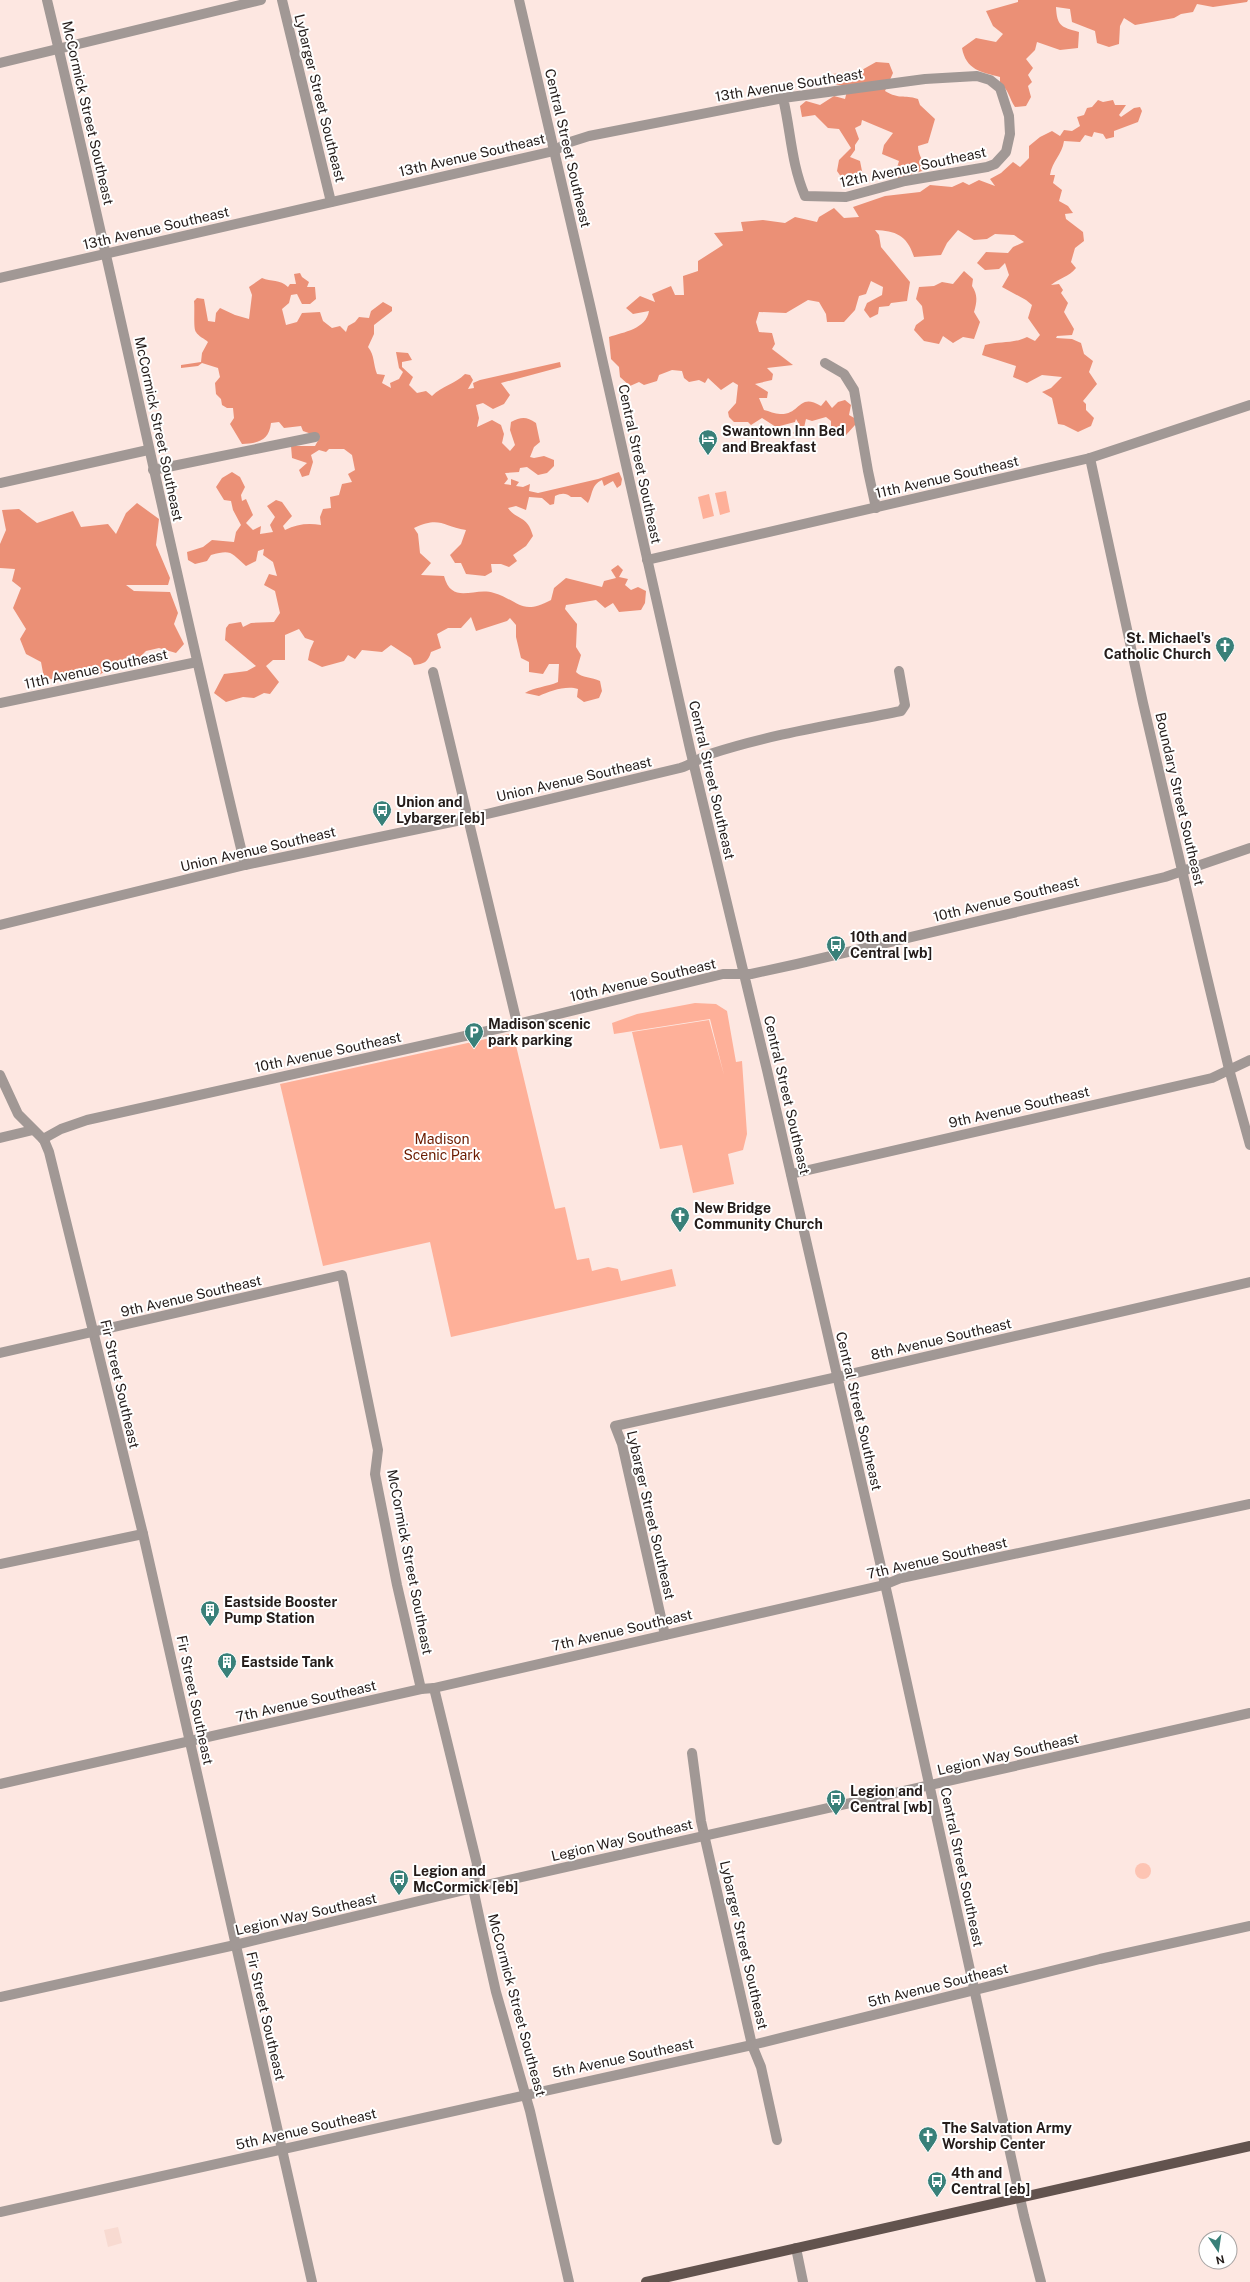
<svg xmlns="http://www.w3.org/2000/svg" width="1250" height="2282" font-family="'Public Sans',sans-serif">
<rect width="100%" height="100%" fill="#fde7e1"/>
<!-- built -->
<path fill="#f8dad1" d="M 118,2227 L 122,2243 L 108,2247 L 104,2230 Z"/>
<!-- green -->
<g fill="#feb099">
<path d="M 726,491 L 730,512 L 720,515 L 715,493 Z"/>
<path d="M 709,494 L 714,516 L 703,519 L 698,497 Z"/>
<path d="M 695,1003 L 716,1004 L 727,1011 L 736,1062 L 742,1061 L 747,1134 L 743,1150 L 728,1154 L 734,1184 L 693,1193 L 682,1145 L 660,1149 L 632,1032 L 709,1020 L 724,1075 L 710,1019 L 614,1034 L 612,1023 L 637,1014 Z"/>
<path d="M 513,1033 L 555,1209 L 565,1207 L 577,1260 L 589,1258 L 592,1271 L 608,1267 L 618,1269 L 621,1281 L 672,1269 L 676,1286 L 451,1337 L 430,1242 L 323,1266 L 280,1084 Z"/>
</g>
<!-- forest -->
<g fill="#eb9076">
<path d="M 1018,0 L 1248,0 L 1247,2 L 1213,7 L 1197,4 L 1193,12 L 1181,14 L 1174,18 L 1135,25 L 1124,18 L 1120,26 L 1119,44 L 1109,47 L 1097,43 L 1095,31 L 1072,22 L 1070,9 L 1056,7 C 1057,26 1061,27 1079,32 L 1078,48 L 1060,50 L 1037,42 L 1035,50 L 1026,59 L 1033,68 L 1028,75 L 1032,82 L 1028,86 L 1031,97 L 1026,106 L 1015,107 C 1009,98 1009,90 1000,83 L 1000,77 C 981,72 966,70 962,48 L 976,38 L 996,42 L 1003,34 L 993,26 L 986,11 L 1018,2 Z"/>
<path d="M 876,62 L 889,63 L 893,73 L 885,91 C 900,100 903,94 918,99 L 920,105 L 935,119 L 928,143 L 918,146 C 918,155 924,161 925,170 L 898,179 L 896,171 L 899,161 L 882,154 L 884,145 L 893,133 L 862,120 L 861,125 L 855,128 L 859,139 L 855,145 L 855,150 L 850,157 L 860,161 L 863,176 L 861,183 L 852,186 L 844,181 L 837,171 L 839,160 L 851,148 L 839,129 L 828,128 L 815,115 L 802,117 L 800,106 L 806,101 L 820,105 L 834,96 L 845,99 L 848,87 L 830,83 L 823,75 L 860,71 Z"/>
<path d="M 1098,100 L 1103,102 L 1113,100 L 1115,105 L 1126,105 L 1119,115 L 1121,117 L 1134,108 L 1140,107 L 1142,111 L 1138,122 L 1114,131 L 1114,137 L 1106,139 L 1103,134 L 1094,132 L 1092,137 L 1085,135 L 1080,142 L 1064,141 C 1062,155 1052,161 1050,175 L 1055,175 L 1053,183 L 1062,190 L 1059,201 L 1068,206 L 1073,213 L 1065,214 L 1066,219 L 1083,232 L 1084,241 L 1075,248 L 1071,262 L 1076,268 C 1069,277 1059,278 1051,285 L 1059,284 L 1063,290 L 1061,293 L 1068,303 L 1064,312 L 1074,329 L 1072,335 L 1057,336 L 1056,338 L 1072,339 L 1081,343 L 1084,354 L 1093,361 L 1089,372 L 1097,384 L 1083,401 L 1086,404 L 1086,410 L 1094,418 L 1091,426 L 1078,432 L 1064,425 L 1058,424 L 1052,398 L 1042,392 L 1051,388 L 1062,377 L 1042,375 L 1027,383 L 1013,377 L 1016,366 L 982,355 L 985,345 C 1000,341 1013,344 1027,337 L 1035,341 L 1040,335 L 1028,318 L 1032,305 L 1026,300 L 1002,287 L 1009,275 L 1005,263 L 999,269 L 985,270 L 977,263 L 986,252 L 1008,253 L 1013,247 L 1024,242 L 1014,235 L 995,234 L 987,239 L 974,240 L 958,230 L 947,243 L 941,255 L 914,257 C 907,235 896,231 875,230 L 879,235 L 881,247 L 910,282 L 907,301 L 891,303 L 889,306 L 879,307 L 878,314 L 870,318 L 864,310 L 867,303 L 882,295 L 883,287 L 871,281 L 866,294 L 859,296 L 855,310 L 844,322 L 827,322 L 826,314 L 819,302 L 808,300 L 786,313 L 759,312 L 756,322 L 759,332 L 772,333 L 775,344 L 772,349 L 793,365 L 767,368 L 773,374 L 772,380 L 755,384 L 768,392 L 767,398 L 759,398 L 764,410 C 769,411 775,414 780,414 C 801,415 798,392 821,406 L 826,400 L 832,408 L 838,402 L 845,400 L 851,405 L 849,415 L 856,419 L 855,425 L 846,435 L 837,435 L 831,429 L 831,421 L 826,417 L 812,421 L 806,419 L 803,432 L 796,436 L 793,433 L 799,424 L 796,419 L 795,422 L 776,427 L 762,418 L 751,425 L 748,422 L 734,422 L 729,417 L 728,412 L 736,403 L 738,385 L 733,382 L 721,390 L 708,378 L 705,383 L 699,380 L 689,382 L 684,378 L 682,371 L 672,370 L 659,375 L 657,381 L 644,385 L 639,382 L 630,386 L 620,377 L 619,367 L 611,359 L 609,337 C 624,332 646,329 649,311 L 633,314 L 626,308 L 640,296 L 655,302 L 652,294 L 671,286 L 675,295 L 684,295 L 683,276 L 698,271 L 698,261 L 723,245 L 714,233 L 743,231 L 741,222 L 763,220 L 785,223 L 795,217 L 817,222 L 819,217 L 834,208 L 844,218 L 859,217 L 853,207 L 885,196 L 920,192 L 930,185 L 952,187 L 963,182 L 969,185 L 979,180 L 995,186 L 990,179 L 1001,173 L 1013,162 L 1020,167 L 1029,158 L 1029,146 L 1040,137 L 1052,131 L 1060,136 L 1064,130 L 1072,131 L 1080,126 L 1077,117 L 1084,115 L 1087,108 L 1092,107 Z"/>
<path d="M 964,271 L 973,279 L 972,286 C 978,295 977,302 974,312 L 980,322 L 974,339 L 963,337 L 953,343 L 943,336 L 939,344 L 924,341 L 914,330 L 916,325 L 924,319 L 922,306 L 916,299 L 919,287 L 934,286 L 942,282 L 953,284 Z"/>
<path d="M 300,273 L 302,277 L 309,282 L 307,287 L 315,287 L 316,299 L 310,304 L 302,304 L 297,294 L 291,295 L 289,303 L 282,309 L 286,325 L 297,322 L 302,313 L 320,312 L 323,321 L 332,328 L 340,326 L 346,332 L 348,326 L 355,322 L 359,317 L 369,318 L 371,311 L 383,302 L 392,307 L 392,311 L 374,325 L 374,334 L 368,347 C 375,356 373,364 377,374 L 385,375 L 382,383 L 391,388 L 390,383 L 399,379 L 403,372 L 399,368 L 396,352 L 408,353 L 412,360 L 402,362 L 402,367 L 413,377 L 409,385 L 417,393 L 426,391 L 432,396 C 442,386 455,384 465,374 L 470,375 L 473,380 L 468,389 L 474,388 L 473,383 L 480,380 L 560,362 L 561,367 L 501,383 L 510,395 L 504,404 L 493,409 L 483,403 L 476,405 L 479,418 L 477,427 L 492,420 L 501,425 L 504,434 L 502,443 L 510,451 L 515,445 L 510,430 L 511,422 C 521,417 526,416 536,423 L 540,442 L 534,447 L 530,457 L 534,458 L 544,456 L 554,460 L 554,466 L 547,473 L 538,475 L 527,467 L 520,468 L 519,472 L 505,473 L 508,479 L 504,484 L 511,485 L 511,479 L 519,482 L 516,486 L 523,487 L 530,484 L 529,491 L 538,493 L 598,479 L 619,472 L 622,479 L 621,485 L 617,488 L 613,481 L 604,486 L 602,480 C 591,485 593,494 588,503 L 581,497 L 571,497 C 566,493 562,493 555,496 L 554,504 L 550,505 L 542,498 L 529,497 L 526,510 L 516,506 L 508,508 C 517,521 527,514 533,536 L 526,546 L 513,555 L 517,561 L 509,567 L 501,564 L 491,564 L 492,572 L 485,576 L 466,574 L 461,563 L 455,563 L 450,555 L 461,544 L 466,530 C 442,526 440,516 414,528 L 418,534 L 420,553 L 431,563 L 421,575 L 444,576 C 452,606 475,586 494,593 C 520,601 521,616 551,600 L 554,588 L 566,578 L 602,587 L 604,581 L 616,578 L 611,570 L 618,565 L 623,570 L 619,577 L 628,579 L 625,585 L 631,590 L 638,587 L 646,591 L 645,603 L 641,610 L 619,612 L 613,603 L 605,608 L 596,600 L 566,605 L 565,609 L 577,624 L 576,647 L 581,655 L 576,672 C 582,678 592,677 600,681 L 602,691 L 599,698 L 584,702 L 577,697 L 578,689 C 567,685 549,691 539,696 L 525,693 C 534,687 547,687 558,682 L 559,664 L 549,664 L 543,674 L 529,672 L 529,662 L 521,658 L 516,637 L 516,625 L 510,618 L 507,621 L 476,631 L 471,617 L 461,628 L 448,628 L 437,634 L 441,648 L 431,652 C 428,662 424,664 414,665 L 411,658 L 391,645 L 382,652 L 362,650 L 355,659 L 348,655 L 344,661 L 322,667 L 308,660 L 310,650 L 314,641 L 305,638 L 299,629 L 285,635 L 285,660 L 273,660 L 266,666 L 279,682 L 270,694 L 264,693 L 254,698 L 243,697 L 226,702 L 214,693 L 224,674 L 247,671 L 256,666 L 225,640 L 226,628 L 229,624 L 241,622 L 243,627 L 251,623 L 274,622 L 280,613 L 275,591 L 264,585 L 269,574 L 277,576 L 273,562 L 263,555 L 264,549 L 258,551 L 256,561 L 246,566 C 231,553 232,549 211,555 L 207,561 L 195,564 L 188,560 L 187,552 L 203,547 L 212,540 L 234,542 L 236,532 L 241,525 L 233,510 L 231,501 L 224,500 L 216,487 L 222,478 L 232,472 L 240,477 L 245,487 L 241,495 L 242,501 L 246,499 L 253,515 L 246,523 L 253,530 L 261,526 L 260,534 L 273,532 L 270,525 L 275,517 L 267,506 L 276,500 L 282,502 L 292,516 L 283,526 L 285,530 C 297,524 308,523 321,525 L 320,517 L 323,509 L 331,508 L 330,497 L 339,495 L 342,484 L 352,482 L 348,474 L 355,470 L 352,455 L 344,449 L 329,449 L 326,452 L 319,450 L 311,455 L 313,462 L 309,475 L 302,477 L 299,470 L 307,463 L 292,458 L 291,446 L 315,446 L 320,437 L 303,431 L 301,426 L 284,428 L 279,422 L 271,423 C 269,441 258,443 242,444 L 230,424 L 234,418 L 233,408 L 227,408 L 222,405 L 221,399 L 216,394 L 215,383 L 220,377 L 218,368 L 202,363 L 198,366 L 181,368 L 181,365 L 201,362 L 202,353 L 208,342 C 205,339 198,336 196,332 C 193,329 195,308 194,301 L 197,298 L 204,299 L 208,321 L 215,322 L 216,313 L 220,308 L 235,315 L 249,319 L 252,295 L 249,287 L 262,278 C 271,282 280,279 288,287 L 290,284 L 296,284 L 294,274 Z"/>
<path d="M 137,503 L 159,519 L 156,545 L 170,578 L 168,585 L 126,585 L 134,591 L 170,592 L 178,613 L 174,624 L 184,644 L 176,653 L 159,648 L 146,651 L 138,659 L 121,662 L 99,675 L 88,674 L 67,681 L 44,678 L 41,662 L 26,654 L 20,639 L 26,629 L 13,608 L 21,588 L 12,581 L 15,569 L 0,568 L 0,544 L 6,530 L 2,510 L 19,509 L 37,523 L 73,511 L 81,527 L 108,524 L 116,534 L 126,513 Z"/>
</g>
<!-- water -->
<circle fill="#fdc4b3" cx="1143" cy="1871" r="8"/>
<g fill="none" stroke-linecap="round" stroke-linejoin="round">
<!-- minor -->
<g stroke="#a19895" stroke-width="10">
<path d="M 47,0 C 116,287 175,577 245,865"/>
<path d="M 282,0 L 331,202"/>
<path d="M 519,0 L 590,305 L 690,749 L 767,1070 L 890,1606 L 1024,2216 L 1041,2282"/>
<path d="M 0,63 L 261,0"/>
<path d="M 0,278 L 554,151 L 567,143 L 589,136 L 783,98 L 925,79 L 977,76 L 990,80 L 1000,88 L 1009,116 L 1010,134 L 1006,152 L 995,164 L 987,167 L 905,181 L 846,197 L 805,196 C 791,163 791,132 783,98"/>
<path d="M 825,363 L 844,374 L 854,390 L 868,471 L 876,508"/>
<path d="M 1090,458 L 1143,703 L 1206,973 L 1229,1069 L 1250,1145"/>
<path d="M 153,470 L 315,437"/>
<path d="M 0,483 L 148,450"/>
<path d="M 647,560 L 1090,458 L 1250,405"/>
<path d="M 433,672 L 517,1023"/>
<path d="M 0,703 L 197,662"/>
<path d="M 0,925 L 245,865 L 466,819 L 680,768 C 691,765 699,758 710,754 C 771,734 837,724 901,711 L 905,705 L 899,671"/>
<path d="M 0,1075 L 18,1114 L 44,1140 L 49,1152 L 143,1534 L 312,2282"/>
<path d="M 0,1138 L 33,1130"/>
<path d="M 43,1139 L 61,1129 L 87,1120 L 501,1028 L 723,974 L 751,974 L 797,964 L 1165,877 L 1250,848"/>
<path d="M 791,1174 L 1212,1078 L 1250,1060"/>
<path d="M 0,1353 L 342,1275 L 378,1450 L 375,1474 L 397,1585 L 421,1689"/>
<path d="M 0,1564 L 143,1534"/>
<path d="M 665,1635 L 622,1444 L 615,1426 L 851,1374 L 1250,1282"/>
<path d="M 434,1688 L 477,1864 L 473,1888 L 482,1930 L 496,1992 L 530,2111 L 569,2282"/>
<path d="M 692,1753 L 701,1821 L 752,2045 L 761,2067 L 777,2140"/>
<path d="M 0,1784 L 421,1689 L 434,1688 L 884,1585 L 901,1578 L 1250,1504"/>
<path d="M 0,1997 L 235,1945 L 473,1888 L 1250,1713"/>
<path d="M 0,2212 L 752,2045 L 1100,1959 L 1250,1926"/>
<path d="M 796,2248 L 803,2282"/>
</g>
<!-- major -->
<path stroke="#62534e" stroke-width="10" d="M 646,2282 L 1250,2146"/>
</g>
<!-- icons -->
<defs>
<symbol id="hotel-pin" viewBox="-11 -11 22 30"><path d="M0 17L-7.5 6A9.5 9.5 0 1 1 7.5 6Z" fill="#398079" stroke="#fff"/><path d="M-6-4.5h1.5V1H6V5H4.5V3h-9V5H-6ZM-4 0a1.8 1.8 0 1 1 3.6 0ZM.5 0V-2.5h3Q6-2.5 6 0Z" fill="#fff"/></symbol>
<symbol id="church-pin" viewBox="-11 -11 22 30"><path d="M0 17L-7.5 6A9.5 9.5 0 1 1 7.5 6Z" fill="#398079" stroke="#fff"/><path d="M-1.2-6h2.4v3.5h3.3v2.4h-3.3V6h-2.4V-.1h-3.3v-2.4h3.3Z" fill="#fff"/></symbol>
<symbol id="bus-pin" viewBox="-11 -11 22 30"><path d="M0 17L-7.5 6A9.5 9.5 0 1 1 7.5 6Z" fill="#398079" stroke="#fff"/><path d="M-5-6H5V4H4V6H2V4H-2V6H-4V4H-5ZM-3.5-4V0h7V-4ZM-3.5 1.2v1.5H-2V1.2ZM2 1.2v1.5H3.5V1.2Z" fill="#fff"/></symbol>
<symbol id="parking-pin" viewBox="-11 -11 22 30"><path d="M0 17L-7.5 6A9.5 9.5 0 1 1 7.5 6Z" fill="#398079" stroke="#fff"/><path d="M-3.5-5.5H1a3.5 3.5 0 0 1 0 7H-1V5.5H-3.5ZM-1-3.4V-.6H.8a1.4 1.4 0 0 0 0-2.8Z" fill="#fff"/></symbol>
<symbol id="building-pin" viewBox="-11 -11 22 30"><path d="M0 17L-7.5 6A9.5 9.5 0 1 1 7.5 6Z" fill="#398079" stroke="#fff"/><path d="M-4-6H4V6H1V3H-1V6H-4ZM-2.5-4.3h1.7v1.8h-1.7ZM.8-4.3h1.7v1.8H.8ZM-2.5-1h1.7V.8h-1.7ZM.8-1h1.7V.8H.8Z" fill="#fff"/></symbol>
</defs>
<g fill-rule="evenodd">
<use href="#hotel-pin" x="697" y="428" width="22" height="30"/>
<use href="#church-pin" x="1214" y="635" width="22" height="30"/>
<use href="#bus-pin" x="371" y="799" width="22" height="30"/>
<use href="#bus-pin" x="825" y="934" width="22" height="30"/>
<use href="#parking-pin" x="463" y="1021" width="22" height="30"/>
<use href="#church-pin" x="669" y="1205" width="22" height="30"/>
<use href="#building-pin" x="199" y="1599" width="22" height="30"/>
<use href="#building-pin" x="216" y="1651" width="22" height="30"/>
<use href="#bus-pin" x="825" y="1788" width="22" height="30"/>
<use href="#bus-pin" x="388" y="1868" width="22" height="30"/>
<use href="#church-pin" x="917" y="2125" width="22" height="30"/>
<use href="#bus-pin" x="926" y="2170" width="22" height="30"/>
</g>
<g text-anchor="middle" stroke-width="4" stroke-linejoin="round" paint-order="stroke">
<!-- street labels -->
<g font-size="14" fill="#241c1a" stroke="#fff">
<text transform="translate(789 85) rotate(-9)" y="5">13th Avenue Southeast</text>
<text transform="translate(320 98) rotate(76)" y="5">Lybarger Street Southeast</text>
<text transform="translate(88 113) rotate(77)" y="5">McCormick Street Southeast</text>
<text transform="translate(568 148) rotate(77)" y="5">Central Street Southeast</text>
<text transform="translate(472 155) rotate(-13)" y="5">13th Avenue Southeast</text>
<text transform="translate(913 167) rotate(-12)" y="5">12th Avenue Southeast</text>
<text transform="translate(156 228) rotate(-13)" y="5">13th Avenue Southeast</text>
<text transform="translate(159 429) rotate(78)" y="5">McCormick Street Southeast</text>
<text transform="translate(640 464) rotate(78)" y="5">Central Street Southeast</text>
<text transform="translate(947 477) rotate(-13)" y="5">11th Avenue Southeast</text>
<text transform="translate(96 669) rotate(-12)" y="5">11th Avenue Southeast</text>
<text transform="translate(574 779) rotate(-13)" y="5">Union Avenue Southeast</text>
<text transform="translate(712 780) rotate(77)" y="5">Central Street Southeast</text>
<text transform="translate(1180 799) rotate(77)" y="5">Boundary Street Southeast</text>
<text transform="translate(258 849) rotate(-13)" y="5">Union Avenue Southeast</text>
<text transform="translate(1006 899) rotate(-14)" y="5">10th Avenue Southeast</text>
<text transform="translate(643 980) rotate(-13)" y="5">10th Avenue Southeast</text>
<text transform="translate(328 1052) rotate(-12)" y="5">10th Avenue Southeast</text>
<text transform="translate(787 1095) rotate(77)" y="5">Central Street Southeast</text>
<text transform="translate(1019 1107) rotate(-13)" y="5">9th Avenue Southeast</text>
<text transform="translate(191 1296) rotate(-13)" y="5">9th Avenue Southeast</text>
<text transform="translate(941 1339) rotate(-13)" y="5">8th Avenue Southeast</text>
<text transform="translate(120 1384) rotate(77)" y="5">Fir Street Southeast</text>
<text transform="translate(859 1411) rotate(77)" y="5">Central Street Southeast</text>
<text transform="translate(651 1515) rotate(77)" y="5">Lybarger Street Southeast</text>
<text transform="translate(937 1558) rotate(-13)" y="5">7th Avenue Southeast</text>
<text transform="translate(410 1562) rotate(79)" y="5">McCormick Street Southeast</text>
<text transform="translate(622 1630) rotate(-13)" y="5">7th Avenue Southeast</text>
<text transform="translate(195 1700) rotate(78)" y="5">Fir Street Southeast</text>
<text transform="translate(306 1701) rotate(-13)" y="5">7th Avenue Southeast</text>
<text transform="translate(1008 1754) rotate(-13)" y="5">Legion Way Southeast</text>
<text transform="translate(622 1840) rotate(-13)" y="5">Legion Way Southeast</text>
<text transform="translate(962 1867) rotate(78)" y="5">Central Street Southeast</text>
<text transform="translate(306 1914) rotate(-13)" y="5">Legion Way Southeast</text>
<text transform="translate(744 1945) rotate(77)" y="5">Lybarger Street Southeast</text>
<text transform="translate(938 1985) rotate(-14)" y="5">5th Avenue Southeast</text>
<text transform="translate(517 2005) rotate(75)" y="5">McCormick Street Southeast</text>
<text transform="translate(266 2016) rotate(77)" y="5">Fir Street Southeast</text>
<text transform="translate(623 2058) rotate(-12)" y="5">5th Avenue Southeast</text>
<text transform="translate(306 2129) rotate(-13)" y="5">5th Avenue Southeast</text>
</g>
<!-- poi labels -->
<g font-size="14" font-weight="bold" fill="#241c1a" stroke="#fff" text-anchor="start">
<text x="722" y="436">Swantown Inn Bed<tspan x="722" dy="16">and Breakfast</tspan></text>
<text x="1211" y="643" text-anchor="end">St. Michael's<tspan x="1211" dy="16">Catholic Church</tspan></text>
<text x="396" y="807">Union and<tspan x="396" dy="16">Lybarger [eb]</tspan></text>
<text x="850" y="942">10th and<tspan x="850" dy="16">Central [wb]</tspan></text>
<text x="488" y="1029">Madison scenic<tspan x="488" dy="16">park parking</tspan></text>
<text x="694" y="1213">New Bridge<tspan x="694" dy="16">Community Church</tspan></text>
<text x="224" y="1607">Eastside Booster<tspan x="224" dy="16">Pump Station</tspan></text>
<text x="241" y="1667">Eastside Tank</text>
<text x="850" y="1796">Legion and<tspan x="850" dy="16">Central [wb]</tspan></text>
<text x="413" y="1876">Legion and<tspan x="413" dy="16">McCormick [eb]</tspan></text>
<text x="942" y="2133">The Salvation Army<tspan x="942" dy="16">Worship Center</tspan></text>
<text x="951" y="2178">4th and<tspan x="951" dy="16">Central [eb]</tspan></text>
</g>
<!-- park labels -->
<g font-size="14" fill="#6c1c01" stroke="#fff">
<text x="442" y="1144">Madison<tspan x="442" dy="16">Scenic Park</tspan></text>
</g>
</g>
<!-- north arrow -->
<g transform="translate(1218 2250) rotate(167)"><circle r="19" fill="#ffffff" stroke="#a7a4a3"/>
<path d="M0-3L7 15L0 10L-7 15Z" fill="#398079"/>
<text y="-6" font-size="11" font-weight="bold" text-anchor="middle" fill="#241c1a">N</text>
</g>
</svg>
